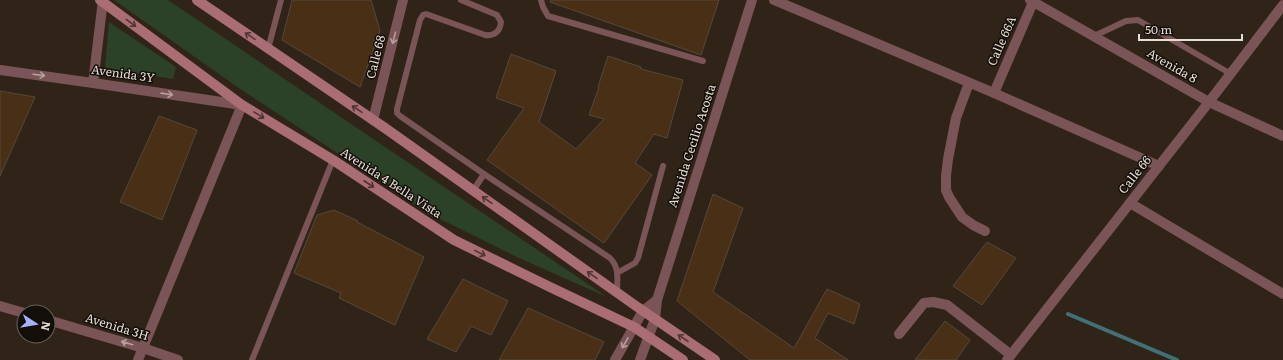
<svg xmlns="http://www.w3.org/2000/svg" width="1283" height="360" font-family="Literata,serif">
<rect width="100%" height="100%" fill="#302418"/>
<!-- green -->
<g fill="#2c4228">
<path d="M 114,0 L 168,0 L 607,297 L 519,258 L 428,213 L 236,86 Z"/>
<path d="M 109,22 L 176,67 L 173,79 L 105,68 Z"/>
</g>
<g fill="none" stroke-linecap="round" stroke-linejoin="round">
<!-- stream -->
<path stroke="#417178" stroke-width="4" d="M 1068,314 L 1177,360"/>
</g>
<!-- building -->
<g fill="#492f16" stroke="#55483b">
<path d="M 292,0 L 371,0 L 380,31 L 360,87 L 282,40 Z"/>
<path d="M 551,0 L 719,0 L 701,55 L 550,2 Z"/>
<path d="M 511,54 L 556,71 L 539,122 L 576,149 L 604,119 L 589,115 L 599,87 L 598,87 L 608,56 L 641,67 L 641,69 L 683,80 L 667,138 L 654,134 L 635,163 L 652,175 L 604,243 L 487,160 L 524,108 L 496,98 Z"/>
<path d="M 0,91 L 35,97 L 0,176 Z"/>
<path d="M 159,116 L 197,130 L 162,220 L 120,202 Z"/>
<path d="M 713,194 L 743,208 L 713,292 L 794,348 L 827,289 L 860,304 L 854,324 L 828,313 L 815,338 L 848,360 L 750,360 L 677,301 Z"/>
<path d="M 334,210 L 358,221 L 357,222 L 424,257 L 395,325 L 339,298 L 341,293 L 294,273 L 317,215 Z"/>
<path d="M 987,242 L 1016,258 L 982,305 L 953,286 Z"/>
<path d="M 463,279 L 508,301 L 491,335 L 471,326 L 456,352 L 427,339 Z"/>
<path d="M 528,308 L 604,342 L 595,360 L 499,360 Z"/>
<path d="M 945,321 L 970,340 L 956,360 L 915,360 Z"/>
</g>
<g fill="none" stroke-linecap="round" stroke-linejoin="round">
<!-- lane -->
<g stroke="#7a5457" stroke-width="6">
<path d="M 461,0 L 497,15 L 501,22 C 500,32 494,36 485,35 L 429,15 L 426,14 L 423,15 L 420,20 L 397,109 L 397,113 L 400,116 L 484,174 L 473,191"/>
<path d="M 541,0 L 543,7 L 548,16 L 703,61"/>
<path d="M 1094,36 L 1126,21 L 1138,20 L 1231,74"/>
<path d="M 268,49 L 281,0"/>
<path d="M 484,174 L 610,258 C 620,268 617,280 617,293"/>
<path d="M 617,273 L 635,263 L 638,258 L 663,166"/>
<path d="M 252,360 L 333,160"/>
</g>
<!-- street -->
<g stroke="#7a5457" stroke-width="10">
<path d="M 774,0 L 994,93 L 1159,166"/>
<path d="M 1030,0 L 1209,102 L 1283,136"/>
<path d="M 0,70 L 93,83 L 242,105 L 138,360"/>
<path d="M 93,83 L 103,0"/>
<path d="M 969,83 L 956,118 L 948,159 L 946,176 L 946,190 L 949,197 L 962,217 L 973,225 L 985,231"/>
<path d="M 994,93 L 1034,0"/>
<path d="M 373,120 L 403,0"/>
<path d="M 1130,203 L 1283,294"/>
<path d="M 0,306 L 24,313"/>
<path d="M 48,320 L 143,348 L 178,360"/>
<path d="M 899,334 L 924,303 L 933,302 L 947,305 L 1011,355"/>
<path d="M 615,360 L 643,311 L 657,300"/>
<path d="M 640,360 L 655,319 L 657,300 L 752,0"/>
<path d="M 1007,360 L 1209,102 L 1283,5"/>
</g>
<!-- secondary -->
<g stroke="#a96d73" stroke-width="10">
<path d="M 100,0 L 242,105 L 333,160 L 454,240 L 552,288 L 634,327 L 683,360"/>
<path d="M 197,0 L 385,128 L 636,306 L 715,360"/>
</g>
</g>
<!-- one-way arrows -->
<defs><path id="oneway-shaft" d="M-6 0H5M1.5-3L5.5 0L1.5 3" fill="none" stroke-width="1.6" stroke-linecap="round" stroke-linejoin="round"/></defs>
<g stroke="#503433">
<use href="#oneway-shaft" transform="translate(131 23) rotate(36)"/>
<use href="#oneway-shaft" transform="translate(250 36) rotate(-146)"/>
<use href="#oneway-shaft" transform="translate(357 109) rotate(-146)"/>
<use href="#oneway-shaft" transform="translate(259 115) rotate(32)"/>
<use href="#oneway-shaft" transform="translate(369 184) rotate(33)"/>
<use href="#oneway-shaft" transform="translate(487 200) rotate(-145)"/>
<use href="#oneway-shaft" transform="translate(480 253) rotate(26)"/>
<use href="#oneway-shaft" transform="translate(592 275) rotate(-145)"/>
<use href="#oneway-shaft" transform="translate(683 338) rotate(-146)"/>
</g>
<g stroke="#b59f9d">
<use href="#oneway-shaft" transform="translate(394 38) rotate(104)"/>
<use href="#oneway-shaft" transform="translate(39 75) rotate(7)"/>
<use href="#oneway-shaft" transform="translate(167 94) rotate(8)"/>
<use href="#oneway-shaft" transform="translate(127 343) rotate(-164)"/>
<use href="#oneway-shaft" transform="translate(625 343) rotate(120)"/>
</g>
<g text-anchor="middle" stroke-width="3" stroke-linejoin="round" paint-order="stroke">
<!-- street labels -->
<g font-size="12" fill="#e6ddd6" stroke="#140e09">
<text transform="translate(1002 41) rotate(-66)" y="4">Calle 66A</text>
<text transform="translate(376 57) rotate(-76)" y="4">Calle 68</text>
<text transform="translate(1172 66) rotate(30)" y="4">Avenida 8</text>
<text transform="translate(123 74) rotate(8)" y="4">Avenida 3Y</text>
<text transform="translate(692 146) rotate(-72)" y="4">Avenida Cecilio Acosta</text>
<text transform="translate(1135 175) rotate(-52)" y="4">Calle 66</text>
<text transform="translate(391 183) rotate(33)" y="4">Avenida 4 Bella Vista</text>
<text transform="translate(117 327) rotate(17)" y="4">Avenida 3H</text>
</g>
</g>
<!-- north arrow -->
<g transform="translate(36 324) rotate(102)"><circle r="19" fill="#140e09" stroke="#68615b"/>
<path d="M0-3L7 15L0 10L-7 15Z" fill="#a4b2fc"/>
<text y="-6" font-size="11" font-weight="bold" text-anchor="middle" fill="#e6ddd6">N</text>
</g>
<!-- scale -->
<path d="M1139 34v6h103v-6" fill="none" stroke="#e6ddd6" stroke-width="2"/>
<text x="1145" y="34" font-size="12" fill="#e6ddd6" stroke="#140e09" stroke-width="3" paint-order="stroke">50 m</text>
</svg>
